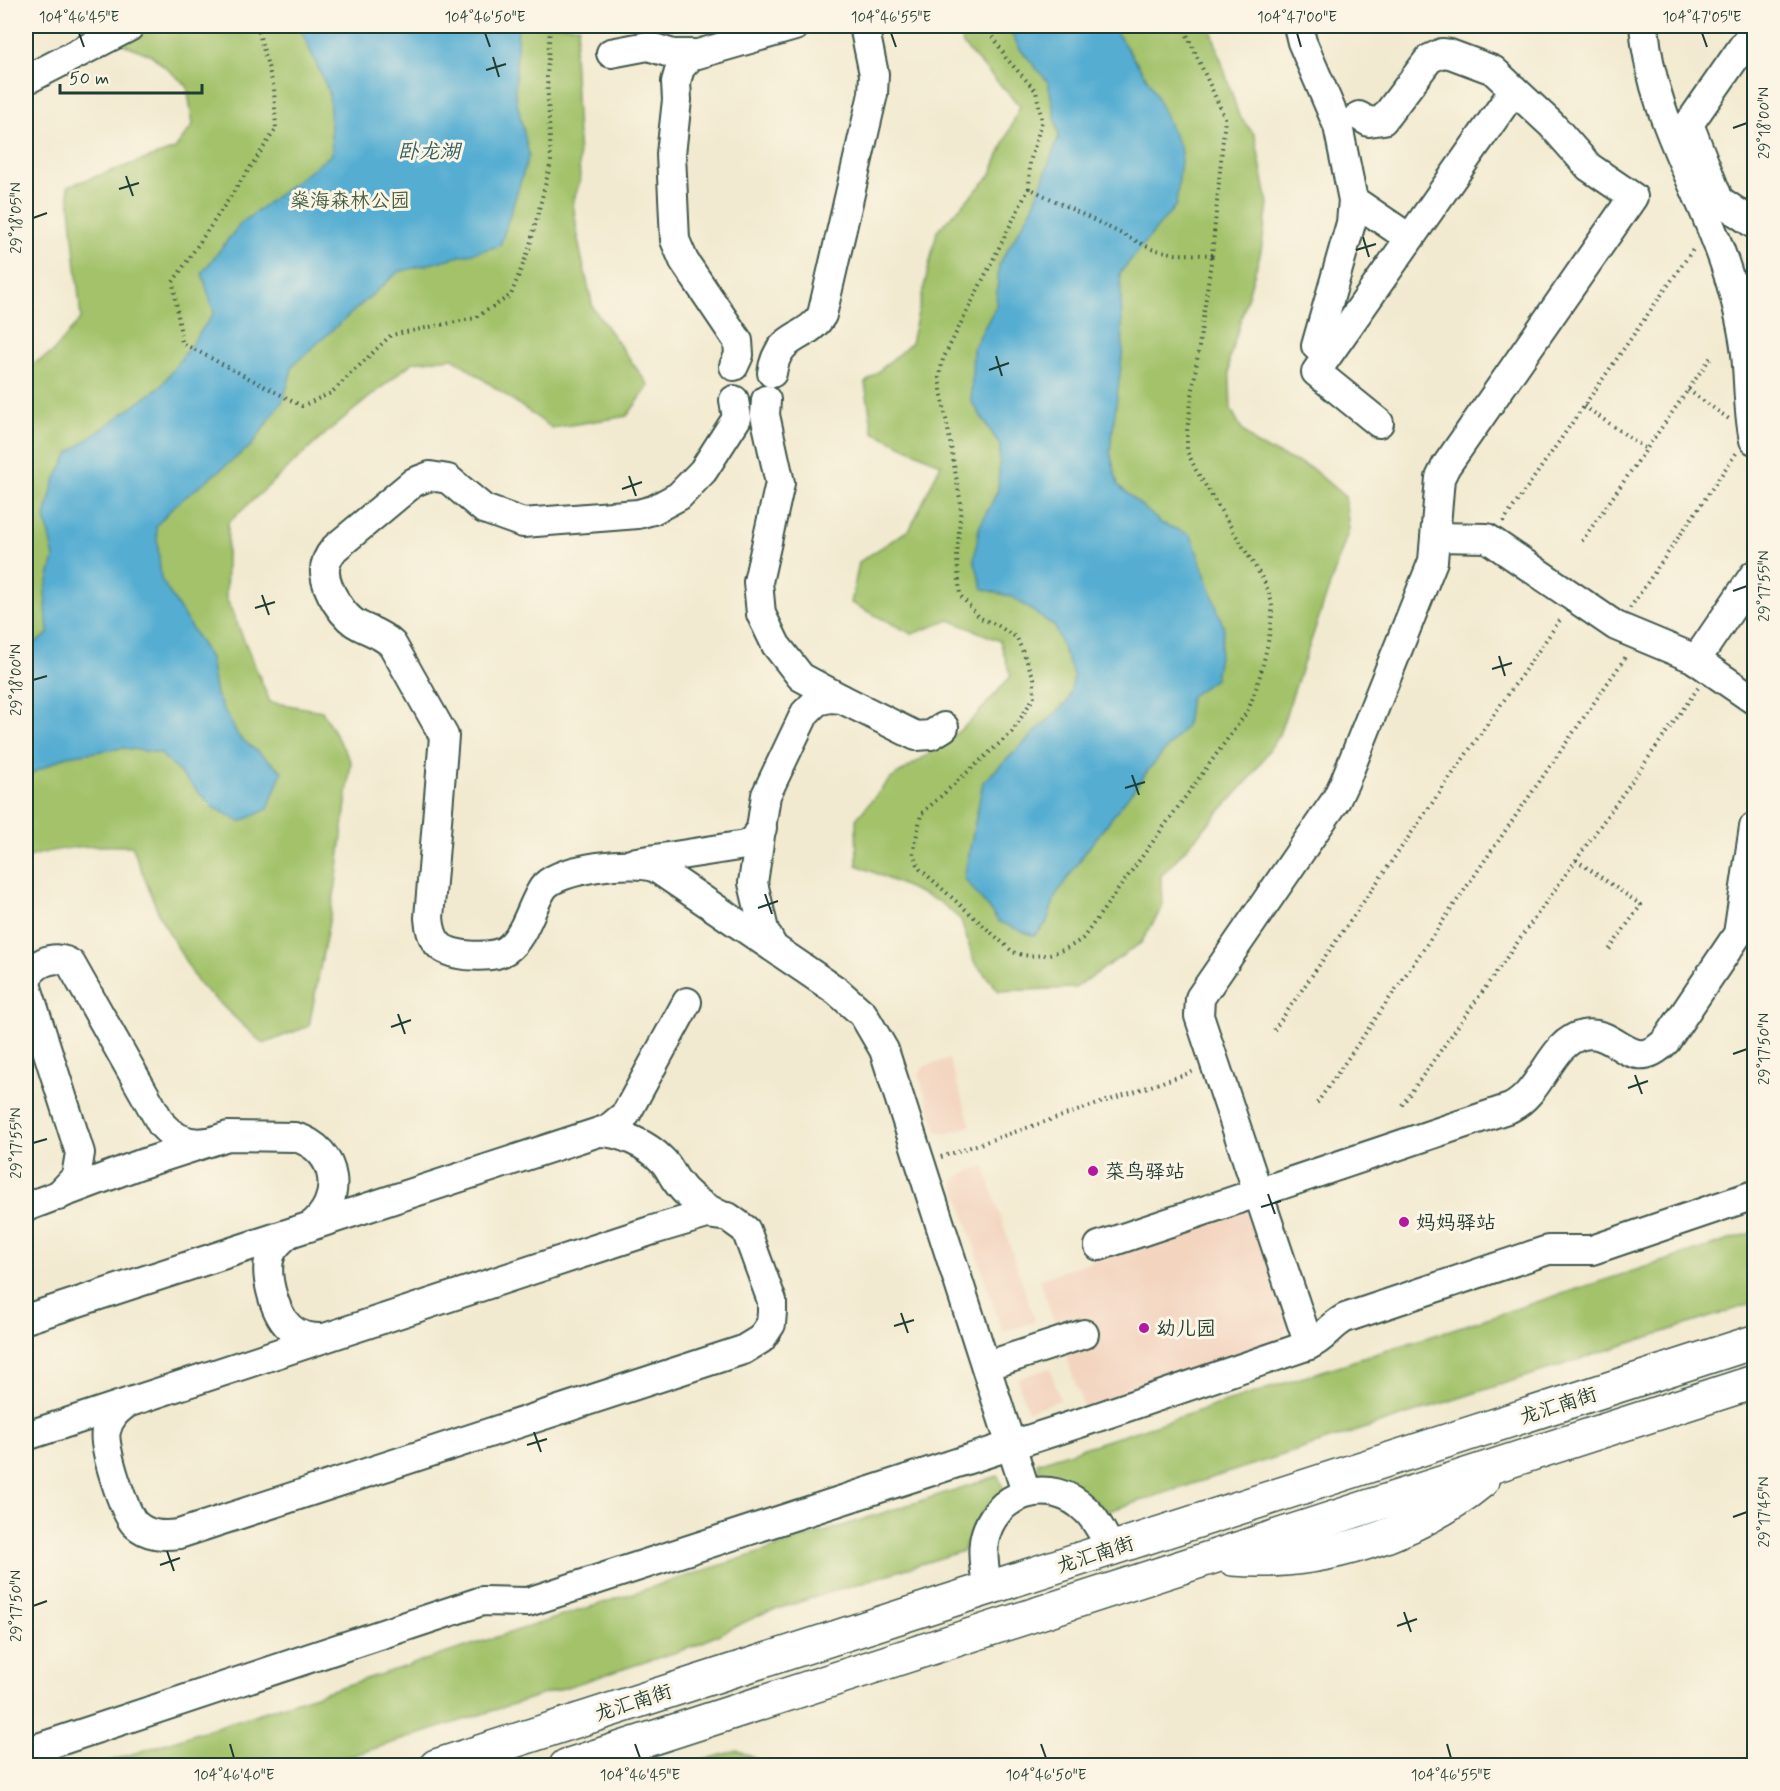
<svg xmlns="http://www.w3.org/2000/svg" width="1780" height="1791" font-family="Mynerve,'LXGW WenKai TC',sans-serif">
<rect width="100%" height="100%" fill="#fcf5e5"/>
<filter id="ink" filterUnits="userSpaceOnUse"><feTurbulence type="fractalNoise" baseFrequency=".0167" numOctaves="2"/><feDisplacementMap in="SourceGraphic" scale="12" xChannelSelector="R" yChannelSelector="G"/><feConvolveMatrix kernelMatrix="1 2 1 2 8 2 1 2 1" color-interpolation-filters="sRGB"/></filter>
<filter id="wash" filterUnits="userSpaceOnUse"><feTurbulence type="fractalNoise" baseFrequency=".008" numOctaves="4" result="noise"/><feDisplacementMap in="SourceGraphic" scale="24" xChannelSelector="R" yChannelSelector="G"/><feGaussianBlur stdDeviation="1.35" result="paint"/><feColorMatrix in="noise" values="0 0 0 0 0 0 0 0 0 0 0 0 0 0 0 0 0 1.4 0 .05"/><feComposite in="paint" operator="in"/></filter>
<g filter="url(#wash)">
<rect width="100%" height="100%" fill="#f2ead0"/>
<!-- built -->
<g fill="#f3d4bf">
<path d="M 949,1059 L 971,1126 L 945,1134 L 936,1130 L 919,1076 L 923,1067 Z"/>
<path d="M 984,1166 L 1035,1322 L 1002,1332 L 954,1183 L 959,1175 Z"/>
<path d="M 1245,1211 L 1254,1218 L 1287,1319 L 1287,1326 L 1282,1338 L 1274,1343 L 1084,1408 L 1039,1279 Z"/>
<path d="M 1050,1368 L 1060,1400 L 1028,1411 L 1017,1379 Z"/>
</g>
<!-- green -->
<g fill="#a3c26a" stroke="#61804f" stroke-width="1.5">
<path d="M 104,26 L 579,26 L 574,52 L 580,181 L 573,203 L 580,250 L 593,308 L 649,386 L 627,416 L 552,428 L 453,358 L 413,362 L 333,427 L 228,523 L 226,597 L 270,702 L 322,711 L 351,762 L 336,885 L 309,1026 L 263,1044 L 198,983 L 160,917 L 132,846 C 94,845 62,846 26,858 L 26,368 L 52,353 L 81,318 L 68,186 L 175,149 L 193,125 L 187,86 L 151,55 L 112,40 Z"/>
<path d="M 958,26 L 1210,26 L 1239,116 L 1255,135 L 1268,204 L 1261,251 L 1229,360 L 1231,409 L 1242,429 L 1257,445 L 1311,468 L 1345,497 L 1349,529 L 1279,735 L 1252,776 L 1161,876 L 1162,908 L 1141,943 L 1075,988 L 999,991 L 974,962 L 961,920 L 940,902 L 857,865 L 856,819 L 889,780 L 944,744 L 975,717 L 1011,676 L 1000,641 L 950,620 L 912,634 L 851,603 L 859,562 L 910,529 L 941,464 L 873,432 L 865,383 L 911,343 L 937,231 L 990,176 L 1020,106 L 963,45 Z"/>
<path d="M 1754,1232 L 1754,1303 L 1106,1512 L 1091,1498 L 1042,1481 L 1037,1463 Z"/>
<path d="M 998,1476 L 1004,1490 C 983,1507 972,1525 963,1551 L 764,1613 L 692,1647 L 323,1765 L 95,1766 Z"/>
<path d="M 737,1750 L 768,1765 L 688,1765 Z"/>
</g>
<!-- water -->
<g fill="#55add2" stroke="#3a7583" stroke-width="1.5">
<path d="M 299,26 L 518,26 L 515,93 L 529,155 L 500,246 L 398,272 L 293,365 L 284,399 L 251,446 L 174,506 L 156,526 L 161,579 L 210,658 L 216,695 L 239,737 L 282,771 L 268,809 L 240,822 L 213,807 L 160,753 L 123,748 L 67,756 L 26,776 L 26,649 L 48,634 L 45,592 L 54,558 L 45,517 L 54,482 L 69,453 L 161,386 L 214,313 L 202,273 L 240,224 L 332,154 L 329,92 Z"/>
<path d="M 1007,26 L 1112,26 L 1151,84 L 1182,152 L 1176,205 L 1120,273 L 1123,350 L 1110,452 L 1118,485 L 1161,523 L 1191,535 L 1224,628 L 1215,679 L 1190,697 L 1186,726 L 1150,768 L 1087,850 L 1056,895 L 1046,924 L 1034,936 L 999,922 L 964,878 L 983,782 L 1068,701 L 1074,677 L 1054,626 L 1012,597 L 983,589 L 974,560 L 979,528 L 998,490 L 1000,445 L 971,401 L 973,349 L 996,306 L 999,264 L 1032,209 L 1059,136 L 1048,82 L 1020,49 Z"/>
</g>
</g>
<g filter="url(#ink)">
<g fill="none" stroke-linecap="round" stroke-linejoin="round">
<defs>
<g id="minor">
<path d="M 1298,26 L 1302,42 L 1338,126 L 1353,200 L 1409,238"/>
<path d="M 1644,26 C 1651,118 1702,189 1728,274 C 1736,300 1743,328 1746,354 C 1749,383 1748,412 1754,440"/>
<path d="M 1753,32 L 1689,124 L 1719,200 L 1754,224"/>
<path d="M 611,53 L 648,46 L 673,54 L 696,54"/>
<path d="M 26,80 L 129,27"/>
<path d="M 1754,282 L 1754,302"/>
<path d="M 1316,346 L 1351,223 L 1353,200"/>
<path d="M 734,366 L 739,355 L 738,341 L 684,261 L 675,240 L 671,154 L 677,100 L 676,82 L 680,68 L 691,56 L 795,26"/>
<path d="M 772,373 C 778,332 806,341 822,315 L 873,94 L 874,74 L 864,26"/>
<path d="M 734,400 L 737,418 L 703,471 L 679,496 L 653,510 L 638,514 L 523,523 L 484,509 L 448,479 L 430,476 L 414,482 L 335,548 C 329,555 324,563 325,573 C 326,590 344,619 360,626 C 372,632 381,634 392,644 L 444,736 L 429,918 C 430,929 432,940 441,947 C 453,957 493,959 506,950 C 525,937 531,906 543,888 C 557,868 635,859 656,868 L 837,991 L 863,1014 L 884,1050 L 1026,1492"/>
<path d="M 766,400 L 765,415 L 780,483 L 758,582 L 761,614 L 776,645 L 801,677 L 842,699"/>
<path d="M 1379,423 L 1316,372 L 1514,90"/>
<path d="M 1437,537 L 1487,538 L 1616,626 L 1693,658 L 1754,700"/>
<path d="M 1696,660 L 1754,575"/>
<path d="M 636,862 L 745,845 L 753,840 L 762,828"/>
<path d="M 773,947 L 764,930 L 753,883 L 766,795 L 805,713 L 817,701 L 830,698 L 842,699 L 916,736 L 931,735 L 944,727"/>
<path d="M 26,983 C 29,965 55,952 71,964 L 162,1125 C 174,1138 188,1145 206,1142"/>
<path d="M 26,984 L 80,1153 L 76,1177 L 58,1196"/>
<path d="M 600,1132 C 620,1132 648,1145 662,1160 C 668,1165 671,1173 675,1179 C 686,1195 700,1206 718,1214"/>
<path d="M 26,1207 L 138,1165 L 228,1136 L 295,1137 C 339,1149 345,1202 309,1227"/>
<path d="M 288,1234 C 282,1239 276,1244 272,1251 C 262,1271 274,1312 289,1327 C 299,1337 311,1338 324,1338"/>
<path d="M 1099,1246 L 1510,1108 C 1543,1092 1550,1042 1583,1035 C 1618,1028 1631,1077 1666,1041 L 1738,934 L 1754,827"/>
<path d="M 26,1319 L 608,1129 L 626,1114 L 687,1002"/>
<path d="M 1309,1345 L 1199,1016 L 1200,998 L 1336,800 L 1345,781 L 1433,561 L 1440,478 L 1446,466 L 1633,197 L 1589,167 L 1552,125 L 1493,70 L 1450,54 L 1442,53 L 1429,59 L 1383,120 L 1369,122 L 1359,116"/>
<path d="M 986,1366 L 1084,1334"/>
<path d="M 26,1436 L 60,1425 L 653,1230 L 707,1214 L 728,1217 L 746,1230 L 772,1301 L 772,1312 L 771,1324 L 761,1339 L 743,1350 L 179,1534 C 163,1536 148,1536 135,1524 C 124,1513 102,1446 106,1431 C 109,1417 118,1409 129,1402"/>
<path d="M 988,1588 C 985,1574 982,1557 984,1542 C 992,1492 1051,1475 1086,1510 C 1097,1520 1104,1536 1111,1549"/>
<path d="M 26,1752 L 482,1601 L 528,1602 L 1083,1422 L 1309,1345 C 1324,1339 1330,1326 1345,1318 L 1548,1250 L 1592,1250 L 1754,1195"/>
</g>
<g id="major">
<path d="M 1233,1559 C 1319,1566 1415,1536 1482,1481"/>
<path d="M 436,1766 L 1754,1342"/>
<path d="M 566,1766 L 1754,1382"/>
</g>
</defs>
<!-- minor casing -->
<use href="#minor" stroke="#3f574b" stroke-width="32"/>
<!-- major casing -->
<use href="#major" stroke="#3f574b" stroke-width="36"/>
<!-- path -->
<g stroke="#3f574b" stroke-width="4" stroke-dasharray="1.5 4.5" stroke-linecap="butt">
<path d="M 257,26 L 274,88 L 276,129 L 173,282 L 182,343 L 302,406 L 331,393 L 391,335 L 475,318 L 511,295 L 529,249 L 551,162 L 547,77 L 550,26"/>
<path d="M 987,26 L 1006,58 L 1036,91 L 1042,121 L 1030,162 L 1029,188 L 1152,249 L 1176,254 L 1212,255 L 1225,118 L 1183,26"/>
<path d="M 1029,188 L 943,359 L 939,378 L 961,505 L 957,558 L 960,595 L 980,618 L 997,625 L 1017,638 L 1034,678 L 1034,697 L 1012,732 L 921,814 L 913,854 L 920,869 L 1013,952 C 1036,961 1064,953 1083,938 L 1247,712 C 1258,689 1271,638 1272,612 C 1273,601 1268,591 1264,581 L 1196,470 L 1187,451 L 1187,431 L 1212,255"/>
<path d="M 1688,390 L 1729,419"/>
<path d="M 1584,406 L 1646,449"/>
<path d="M 1503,522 L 1694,248"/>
<path d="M 1582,541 L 1711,357"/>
<path d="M 1630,608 L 1737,452"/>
<path d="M 1576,860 L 1641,905 L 1609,950"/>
<path d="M 1274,1030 L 1562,617"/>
<path d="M 1317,1103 L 1627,655"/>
<path d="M 1402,1105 L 1698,688"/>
<path d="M 941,1157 L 1195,1071"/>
</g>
<!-- minor -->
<use href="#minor" stroke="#fff" stroke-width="28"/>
<!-- major -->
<use href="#major" stroke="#fff" stroke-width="33"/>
</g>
</g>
<!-- ticks -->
<path fill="none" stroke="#1f3d34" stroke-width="2" d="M 79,33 L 84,47M 485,33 L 490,47M 891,33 L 896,47M 1297,33 L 1301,47M 1702,33 L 1707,47M 493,57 L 499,77M 486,70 L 506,64M 1733,128 L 1747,123M 126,176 L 133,196M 119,189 L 139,183M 33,218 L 47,213M 1363,237 L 1369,257M 1356,250 L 1376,244M 996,356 L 1002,376M 989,370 L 1009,363M 629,476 L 636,496M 622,489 L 642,482M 1733,591 L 1747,586M 262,595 L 269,615M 255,608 L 275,602M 1499,656 L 1505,676M 1492,669 L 1512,663M 33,680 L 47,676M 1132,775 L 1139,795M 1125,788 L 1145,782M 765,894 L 772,914M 758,908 L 778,901M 398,1014 L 405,1034M 391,1027 L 411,1020M 1733,1054 L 1747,1049M 1635,1075 L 1642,1094M 1628,1088 L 1648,1081M 33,1143 L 47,1139M 1268,1194 L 1275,1214M 1261,1207 L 1281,1201M 901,1313 L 908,1333M 894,1326 L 914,1320M 534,1432 L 541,1452M 527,1445 L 547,1439M 1733,1517 L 1747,1512M 167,1551 L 174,1571M 160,1565 L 180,1558M 33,1606 L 47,1601M 1404,1612 L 1411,1632M 1397,1626 L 1417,1619M 230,1744 L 234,1758M 635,1744 L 640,1758M 1041,1744 L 1046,1758M 1447,1744 L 1451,1758"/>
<!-- markers -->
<g fill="#b5179e" stroke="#fcf5e5" stroke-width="2">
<circle cx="1093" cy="1171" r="6"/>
<circle cx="1404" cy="1222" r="6"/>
<circle cx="1144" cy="1328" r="6"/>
</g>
<g text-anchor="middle" stroke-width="6" stroke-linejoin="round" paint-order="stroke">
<!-- park labels -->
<g font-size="20" fill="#405e42" stroke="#fcf5e5">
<text x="350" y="207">燊海森林公园</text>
</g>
<!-- poi labels -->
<g font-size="20" fill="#1f3d34" stroke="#fcf5e5" text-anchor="start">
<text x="1105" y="1178">菜鸟驿站</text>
<text x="1416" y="1229">妈妈驿站</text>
<text x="1156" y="1335">幼儿园</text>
</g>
<!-- street labels -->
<g font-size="20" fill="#1f3d34" stroke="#fcf5e5">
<text transform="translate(1558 1405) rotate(-18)" y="7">龙汇南街</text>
<text transform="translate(1095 1554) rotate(-18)" y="7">龙汇南街</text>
<text transform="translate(633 1702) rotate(-18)" y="7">龙汇南街</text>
</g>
<!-- water labels -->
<g font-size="21" font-style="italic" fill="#2f5f63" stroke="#fcf5e5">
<text x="429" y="158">卧龙湖</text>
</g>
</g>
<!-- margin -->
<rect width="1780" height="1791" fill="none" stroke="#fcf5e5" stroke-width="66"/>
<!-- scale -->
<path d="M60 84v9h142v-9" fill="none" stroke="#1f3d34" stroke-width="3"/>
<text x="69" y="84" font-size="18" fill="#1f3d34" stroke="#fcf5e5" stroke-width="4.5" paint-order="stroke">50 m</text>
<rect x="33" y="33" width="1714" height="1725" fill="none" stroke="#1f3d34" stroke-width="2"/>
<g font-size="15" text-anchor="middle" fill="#1f3d34">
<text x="79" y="22">104°46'45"E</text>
<text x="485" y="22">104°46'50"E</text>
<text x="891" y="22">104°46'55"E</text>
<text x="1297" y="22">104°47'00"E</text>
<text x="1702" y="22">104°47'05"E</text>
<text transform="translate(1764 123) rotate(-90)" y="5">29°18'00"N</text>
<text transform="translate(16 218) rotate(-90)" y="5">29°18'05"N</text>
<text transform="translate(1764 586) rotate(-90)" y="5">29°17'55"N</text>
<text transform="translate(16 680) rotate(-90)" y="5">29°18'00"N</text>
<text transform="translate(1764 1049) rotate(-90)" y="5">29°17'50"N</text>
<text transform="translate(16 1143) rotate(-90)" y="5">29°17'55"N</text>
<text transform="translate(1764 1512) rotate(-90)" y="5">29°17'45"N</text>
<text transform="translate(16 1606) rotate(-90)" y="5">29°17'50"N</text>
<text x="234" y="1780">104°46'40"E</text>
<text x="640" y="1780">104°46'45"E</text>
<text x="1046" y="1780">104°46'50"E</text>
<text x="1451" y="1780">104°46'55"E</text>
</g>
</svg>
